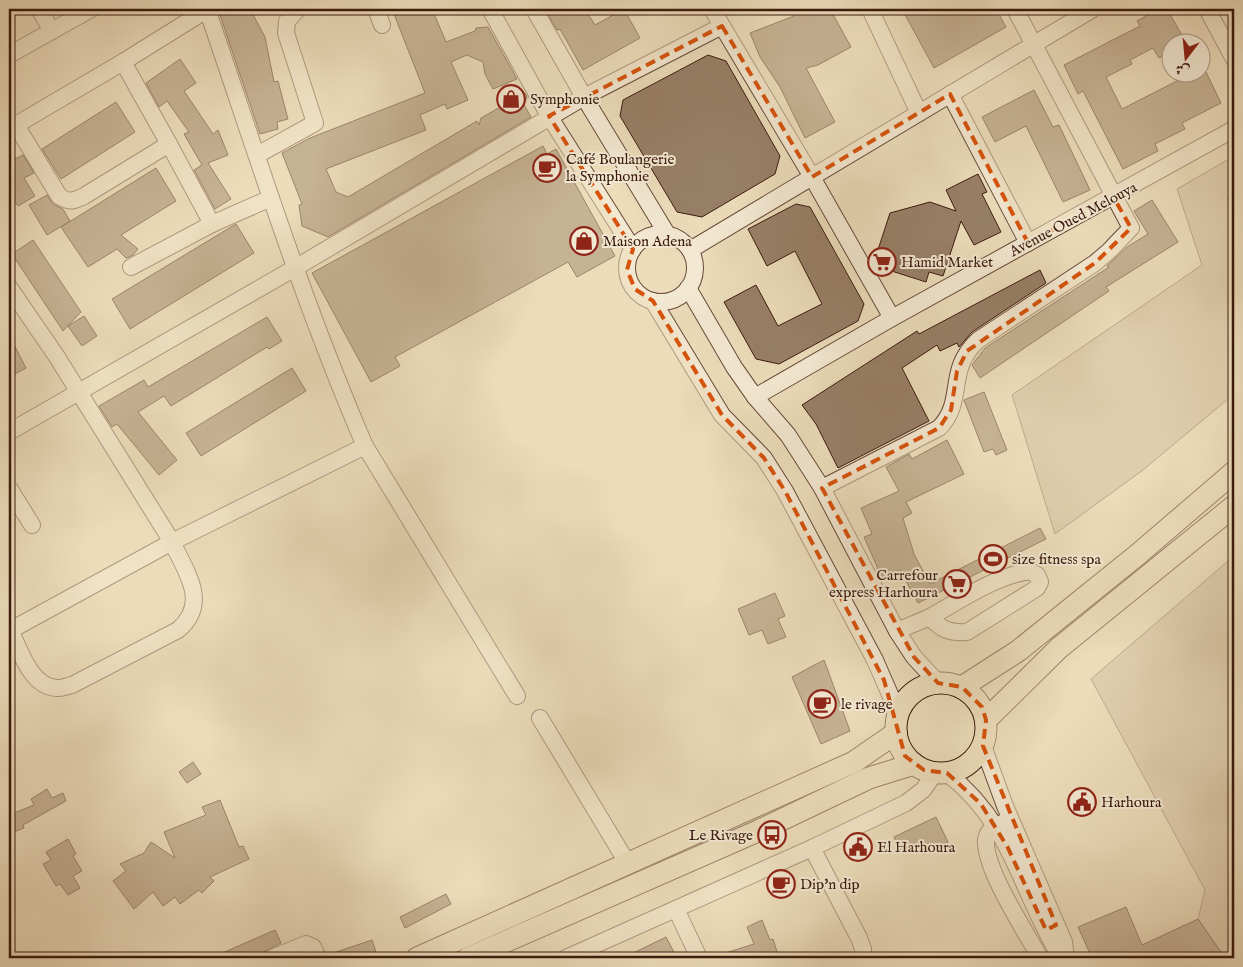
<svg xmlns="http://www.w3.org/2000/svg" width="1243" height="967" font-family="'IM FELL English',Amiri,serif">
<rect width="100%" height="100%" fill="#ecdcba"/>
<filter id="stains"><feTurbulence type="fractalNoise" baseFrequency=".004" numOctaves="4"/><feColorMatrix values="0 0 0 0 .2 0 0 0 0 .09 0 0 0 0 .02 0 0 0 .5 -.17"/></filter>
<radialGradient id="worn" r=".72"><stop offset=".6" stop-color="#630" stop-opacity="0"/><stop offset="1" stop-color="#630" stop-opacity=".3"/></radialGradient>
<!-- green -->
<g fill="#cebb9d" stroke="#846a56">
<path d="M 1234,156 L 1234,194 L 1227,198 L 1234,209 L 1234,394 L 1143,470 L 1055,534 L 1012,395 L 1202,265 L 1177,189 Z"/>
<path d="M 1234,556 L 1234,958 L 1225,958 L 1198,919 L 1205,890 L 1091,679 Z"/>
</g>
<!-- building -->
<g fill="#977f67" stroke="#3b1a0e">
<path d="M 231,9 L 250,9 L 265,37 L 274,82 L 278,81 L 288,119 L 277,122 L 278,129 L 260,134 L 220,15 Z"/>
<path d="M 392,9 L 432,9 L 446,42 L 475,31 L 476,28 L 488,27 L 517,79 L 493,89 L 485,74 L 483,62 L 467,55 L 451,62 L 468,100 L 447,109 L 445,104 L 420,115 L 426,130 L 326,169 L 336,192 L 348,197 L 477,121 L 479,125 L 481,118 L 525,93 L 527,97 L 524,105 L 531,117 L 328,237 L 302,226 L 299,205 L 302,204 L 282,153 L 310,138 L 425,93 Z"/>
<path d="M 545,9 L 585,9 L 595,25 L 624,9 L 640,38 L 583,70 L 560,29 L 557,30 Z"/>
<path d="M 790,9 L 830,9 L 851,47 L 818,65 L 806,68 L 835,122 L 805,138 L 780,87 L 760,57 L 750,33 L 794,16 Z"/>
<path d="M 902,9 L 996,9 L 1006,27 L 934,68 Z"/>
<path d="M 1158,9 L 1167,9 L 1186,42 L 1170,42 L 1170,52 L 1159,58 L 1153,48 L 1130,60 L 1132,64 L 1106,77 L 1122,109 L 1177,81 L 1175,77 L 1185,72 L 1206,72 L 1221,103 L 1182,123 L 1185,129 L 1155,144 L 1158,151 L 1123,169 L 1083,91 L 1078,94 L 1064,65 L 1140,26 L 1137,21 Z"/>
<path d="M 708,55 L 726,61 L 780,156 L 775,174 L 702,217 L 677,212 L 620,116 L 623,100 Z"/>
<path d="M 180,59 L 196,83 L 184,91 L 213,134 L 218,130 L 228,155 L 208,163 L 231,199 L 215,209 L 194,170 L 202,165 L 184,134 L 189,132 L 167,101 L 159,107 L 146,83 Z"/>
<path d="M 1034,90 L 1053,127 L 1059,125 L 1090,190 L 1063,202 L 1026,126 L 995,142 L 982,117 Z"/>
<path d="M 116,102 L 135,132 L 61,179 L 42,149 Z"/>
<path d="M 543,146 L 547,154 L 556,149 L 615,256 L 577,277 L 568,262 L 395,357 L 400,366 L 371,382 L 312,273 Z"/>
<path d="M 23,155 L 34,173 L 24,178 L 35,196 L 18,206 L 9,192 L 9,162 Z"/>
<path d="M 156,168 L 176,201 L 121,235 L 138,249 L 133,255 L 126,258 L 117,249 L 88,267 L 61,227 Z"/>
<path d="M 978,174 L 987,192 L 982,194 L 1001,232 L 974,245 L 961,221 L 943,276 L 929,272 L 926,282 L 873,265 L 890,213 L 930,202 L 956,211 L 946,190 Z"/>
<path d="M 47,195 L 53,204 L 63,209 L 70,221 L 47,235 L 29,205 Z"/>
<path d="M 1152,200 L 1178,242 L 1106,287 L 1109,291 L 980,378 L 972,365 L 985,348 L 1109,267 L 1107,266 L 1127,247 L 1148,234 L 1134,211 Z"/>
<path d="M 796,204 L 810,207 L 864,304 L 858,321 L 779,364 L 756,359 L 724,302 L 756,285 L 778,326 L 822,304 L 795,251 L 767,266 L 748,229 Z"/>
<path d="M 236,224 L 254,253 L 130,329 L 112,299 Z"/>
<path d="M 33,240 L 81,312 L 63,331 L 12,254 Z"/>
<path d="M 1040,270 L 1046,283 L 972,332 L 959,347 L 957,343 L 940,351 L 937,345 L 902,368 L 929,421 L 838,468 L 816,424 L 802,405 L 917,331 L 919,334 Z"/>
<path d="M 84,316 L 97,336 L 82,346 L 68,326 Z"/>
<path d="M 267,317 L 282,341 L 269,349 L 267,347 L 171,406 L 164,396 L 138,412 L 177,460 L 159,475 L 117,424 L 112,427 L 99,406 L 144,380 L 148,387 Z"/>
<path d="M 9,335 L 26,368 L 9,377 Z"/>
<path d="M 292,368 L 306,391 L 201,456 L 186,433 Z"/>
<path d="M 984,392 L 1007,450 L 996,455 L 993,449 L 984,452 L 964,400 Z"/>
<path d="M 947,440 L 964,474 L 906,502 L 912,513 L 903,518 L 914,554 L 930,584 L 1040,528 L 1046,539 L 918,603 L 900,570 L 882,578 L 864,537 L 872,534 L 861,508 L 899,491 L 886,467 L 909,454 L 912,459 Z"/>
<path d="M 775,593 L 785,616 L 778,619 L 786,637 L 768,644 L 762,630 L 749,635 L 738,609 Z"/>
<path d="M 824,660 L 850,731 L 821,744 L 792,677 Z"/>
<path d="M 193,762 L 201,774 L 187,783 L 179,772 Z"/>
<path d="M 47,789 L 52,798 L 63,793 L 66,801 L 23,825 L 24,828 L 9,834 L 9,815 L 34,805 L 31,799 Z"/>
<path d="M 220,800 L 239,847 L 243,846 L 249,859 L 210,877 L 214,881 L 202,893 L 199,890 L 180,904 L 175,897 L 163,906 L 153,892 L 134,909 L 113,881 L 126,871 L 120,864 L 144,853 L 151,842 L 175,858 L 164,832 L 206,815 L 202,807 Z"/>
<path d="M 936,817 L 948,842 L 923,854 L 919,845 L 902,853 L 894,837 Z"/>
<path d="M 68,839 L 76,854 L 73,856 L 82,871 L 73,876 L 80,888 L 68,895 L 60,884 L 56,886 L 43,864 L 51,860 L 46,852 Z"/>
<path d="M 446,894 L 451,904 L 405,928 L 400,917 Z"/>
<path d="M 1126,907 L 1142,945 L 1198,919 L 1225,958 L 1092,958 L 1078,927 Z"/>
<path d="M 762,920 L 770,940 L 773,939 L 779,958 L 720,958 L 719,955 L 754,944 L 747,927 Z"/>
<path d="M 275,930 L 281,943 L 252,958 L 211,958 Z"/>
<path d="M 666,937 L 677,958 L 623,958 Z"/>
<path d="M 372,940 L 376,952 L 358,958 L 328,958 L 327,955 Z"/>
</g>
<g fill="none" stroke-linecap="round" stroke-linejoin="round">
<defs>
<g id="minor">
<path d="M 39,9 L 52,31"/>
<path d="M 376,9 L 382,25"/>
<path d="M 490,9 L 549,116 L 633,249"/>
<path d="M 534,9 L 584,97 L 667,234"/>
<path d="M 712,9 L 812,177 L 892,318"/>
<path d="M 870,9 L 919,113"/>
<path d="M 1207,9 L 1234,59"/>
<path d="M 9,55 L 91,9"/>
<path d="M 123,62 L 169,144"/>
<path d="M 950,94 L 1028,243"/>
<path d="M 16,125 L 59,196 C 69,203 74,201 84,196 L 169,144 L 212,224 L 131,267"/>
<path d="M 9,129 L 123,62 L 208,9"/>
<path d="M 257,155 L 315,123 L 286,33 L 287,21 L 298,9"/>
<path d="M 212,224 L 271,198"/>
<circle cx="661" cy="268" r="34"/>
<path d="M 690,250 L 1093,9"/>
<path d="M 9,287 L 57,357 L 172,542 L 9,631"/>
<path d="M 688,288 L 734,367 L 755,397 L 788,435 L 822,488 L 897,631 L 914,657 L 938,683"/>
<path d="M 653,301 L 722,415 L 764,458 L 785,491 L 875,660 L 892,699 L 897,718"/>
<path d="M 755,397 L 892,318 L 1234,129"/>
<path d="M 9,432 L 295,268 L 584,97 L 722,26"/>
<path d="M 365,446 L 517,696"/>
<path d="M 9,488 L 32,525"/>
<path d="M 822,488 L 939,428 C 966,401 945,371 978,340 L 1095,263 L 1109,251 L 1131,228 L 1015,9"/>
<path d="M 10,630 C 20,649 30,687 57,688 C 61,689 67,686 72,685 L 178,630 C 210,603 186,572 172,542 L 365,446 C 303,303 257,155 207,9"/>
<path d="M 897,631 L 930,617 C 941,630 950,633 967,632 L 1037,588 L 1040,582 L 1037,575 L 1030,571 C 995,576 961,600 930,617"/>
<path d="M 540,718 L 628,864"/>
<path d="M 983,746 L 1005,806 L 1064,942 L 1066,958"/>
<path d="M 947,773 C 1011,823 1019,886 1057,951"/>
<path d="M 1004,822 C 996,826 987,830 986,840 C 984,869 1026,932 1040,958"/>
<path d="M 812,848 L 859,938 L 863,949 L 863,958"/>
<path d="M 676,909 L 699,958"/>
<path d="M 272,958 L 306,944 L 313,947 L 318,958"/>
<path d="M 566,958 L 812,848 L 906,803 L 923,790 L 935,773"/>
</g>
<g id="major">
<circle cx="941" cy="728" r="45"/>
<path d="M 962,687 L 1018,651 L 1136,556 L 1234,472"/>
<path d="M 986,720 L 1059,648 L 1234,506"/>
<path d="M 417,958 L 854,762 L 896,733"/>
<path d="M 468,958 L 758,831 L 869,778 L 914,764"/>
</g>
</defs>
<!-- minor casing -->
<use href="#minor" stroke="#674a39" stroke-width="18"/>
<!-- major casing -->
<use href="#major" stroke="#3b1a0e" stroke-width="23"/>
<!-- minor -->
<use href="#minor" stroke="#f3e8d2" stroke-width="16"/>
<!-- major -->
<use href="#major" stroke="#ecdcba" stroke-width="21"/>
</g>
<!-- marked area -->
<path d="M0 0H1243V967H0ZM 722,26 L 812,177 L 950,94 L 1028,243 L 1114,198 L 1131,228 L 1095,263 L 967,351 L 957,371 L 951,410 L 939,428 L 822,488 L 914,657 L 938,683 L 962,687 L 982,707 L 986,720 L 983,746 L 1056,925 L 1046,930 L 1008,848 L 981,804 L 947,773 L 924,770 L 905,756 L 884,680 L 785,491 L 764,458 L 722,415 L 653,301 L 635,289 L 627,270 L 633,249 L 549,116 Z" fill="#ecdcba" fill-opacity=".55" fill-rule="evenodd"/>
<path fill="none" stroke="#d7530c" stroke-width="4" stroke-dasharray="10 6" stroke-linejoin="round" d="M 722,26 L 812,177 L 950,94 L 1028,243 L 1114,198 L 1131,228 L 1095,263 L 967,351 L 957,371 L 951,410 L 939,428 L 822,488 L 914,657 L 938,683 L 962,687 L 982,707 L 986,720 L 983,746 L 1056,925 L 1046,930 L 1008,848 L 981,804 L 947,773 L 924,770 L 905,756 L 884,680 L 785,491 L 764,458 L 722,415 L 653,301 L 635,289 L 627,270 L 633,249 L 549,116 Z"/>
<!-- icons -->
<defs>
<symbol id="shop-ring" viewBox="-11 -11 22 22"><circle r="9.5" fill="#f3e8d2" stroke="#8f2418" stroke-width="1.5"/><path d="M-5-2.5h2.3a2.7 3.5 0 0 1 5.4 0H5L5.5 6h-11ZM-1.5-2.5h3a1.5 2.3 0 0 0-3 0Z" fill="#8f2418"/></symbol>
<symbol id="cafe-ring" viewBox="-11 -11 22 22"><circle r="9.5" fill="#f3e8d2" stroke="#8f2418" stroke-width="1.5"/><path d="M-5.5-4.5H6V0H3Q3 3.5 0 3.5H-2.5Q-5.5 3.5-5.5 0ZM3-3.2v2h1.7v-2ZM-6 4.5H4V6H-6Z" fill="#8f2418"/></symbol>
<symbol id="supermarket-ring" viewBox="-11 -11 22 22"><circle r="9.5" fill="#f3e8d2" stroke="#8f2418" stroke-width="1.5"/><path d="M-6-5.5h2.5l.6 2H6L4.5 2H-2.5L-4.4-4H-6ZM-1.5 3.2a1.3 1.3 0 1 0 .1 0ZM3 3.2a1.3 1.3 0 1 0 .1 0Z" fill="#8f2418"/></symbol>
<symbol id="stadium-ring" viewBox="-11 -11 22 22"><circle r="9.5" fill="#f3e8d2" stroke="#8f2418" stroke-width="1.5"/><path d="M0-5a6.5 5 0 1 0 0 10a6.5 5 0 1 0 0-10ZM-3.5-1.8h7v3.6h-7Z" fill="#8f2418"/></symbol>
<symbol id="civic-ring" viewBox="-11 -11 22 22"><circle r="9.5" fill="#f3e8d2" stroke="#8f2418" stroke-width="1.5"/><path d="M-.6-6.5H3V-4.5H.6V-3L4-1V1h2V6H-6V1h2V-1L-.6-3ZM-1.2 2.5V6h2.4V2.5Z" fill="#8f2418"/></symbol>
<symbol id="bus-ring" viewBox="-11 -11 22 22"><circle r="9.5" fill="#f3e8d2" stroke="#8f2418" stroke-width="1.5"/><path d="M-5-6H5V4H4V6H2V4H-2V6H-4V4H-5ZM-3.5-4V0h7V-4ZM-3.5 1.2v1.5H-2V1.2ZM2 1.2v1.5H3.5V1.2Z" fill="#8f2418"/></symbol>
</defs>
<g fill-rule="evenodd">
<use href="#shop-ring" x="495" y="83" width="32" height="32"/>
<use href="#cafe-ring" x="531" y="152" width="32" height="32"/>
<use href="#shop-ring" x="568" y="225" width="32" height="32"/>
<use href="#supermarket-ring" x="866" y="246" width="32" height="32"/>
<use href="#stadium-ring" x="977" y="543" width="32" height="32"/>
<use href="#supermarket-ring" x="941" y="568" width="32" height="32"/>
<use href="#cafe-ring" x="806" y="688" width="32" height="32"/>
<use href="#civic-ring" x="1066" y="786" width="32" height="32"/>
<use href="#bus-ring" x="756" y="819" width="32" height="32"/>
<use href="#civic-ring" x="842" y="831" width="32" height="32"/>
<use href="#cafe-ring" x="765" y="868" width="32" height="32"/>
</g>
<g text-anchor="middle" stroke-width="4" stroke-linejoin="round" paint-order="stroke">
<!-- poi labels -->
<g font-size="15" fill="#3b1a0e" stroke="#f3e8d2" text-anchor="start">
<text x="530" y="104">Symphonie</text>
<text x="566" y="164">Café Boulangerie<tspan x="566" dy="17">la Symphonie</tspan></text>
<text x="603" y="246">Maison Adena</text>
<text x="901" y="267">Hamid Market</text>
<text x="1012" y="564">size fitness spa</text>
<text x="938" y="580" text-anchor="end">Carrefour<tspan x="938" dy="17">express Harhoura</tspan></text>
<text x="841" y="709">le rivage</text>
<text x="1101" y="807">Harhoura</text>
<text x="753" y="840" text-anchor="end">Le Rivage</text>
<text x="877" y="852">El Harhoura</text>
<text x="800" y="889">Dip'n dip</text>
</g>
<!-- street labels -->
<g font-size="15" fill="#3b1a0e" stroke="#f3e8d2">
<text transform="translate(1073 219) rotate(-28)" y="5">Avenue Oued Melouya</text>
</g>
</g>
<!-- margin -->
<rect width="1243" height="967" fill="none" stroke="#ecdcba" stroke-width="30"/>
<rect x="10" y="10" width="1223" height="947" fill="none" stroke="#3b1a0e" stroke-width="2.5"/>
<rect x="15" y="15" width="1213" height="937" fill="none" stroke="#3b1a0e"/>
<!-- north arrow -->
<g transform="translate(1186 58) rotate(196)"><circle r="24" fill="#f3e8d2" stroke="#a99684"/>
<path d="M0-4L9 19L0 12L-9 19Z" fill="#8f2418"/>
<text y="-8" font-size="14" font-weight="bold" text-anchor="middle" fill="#3b1a0e">ش</text>
</g>
<rect width="100%" height="100%" filter="url(#stains)"/>
<rect width="100%" height="100%" fill="url(#worn)"/>
</svg>
